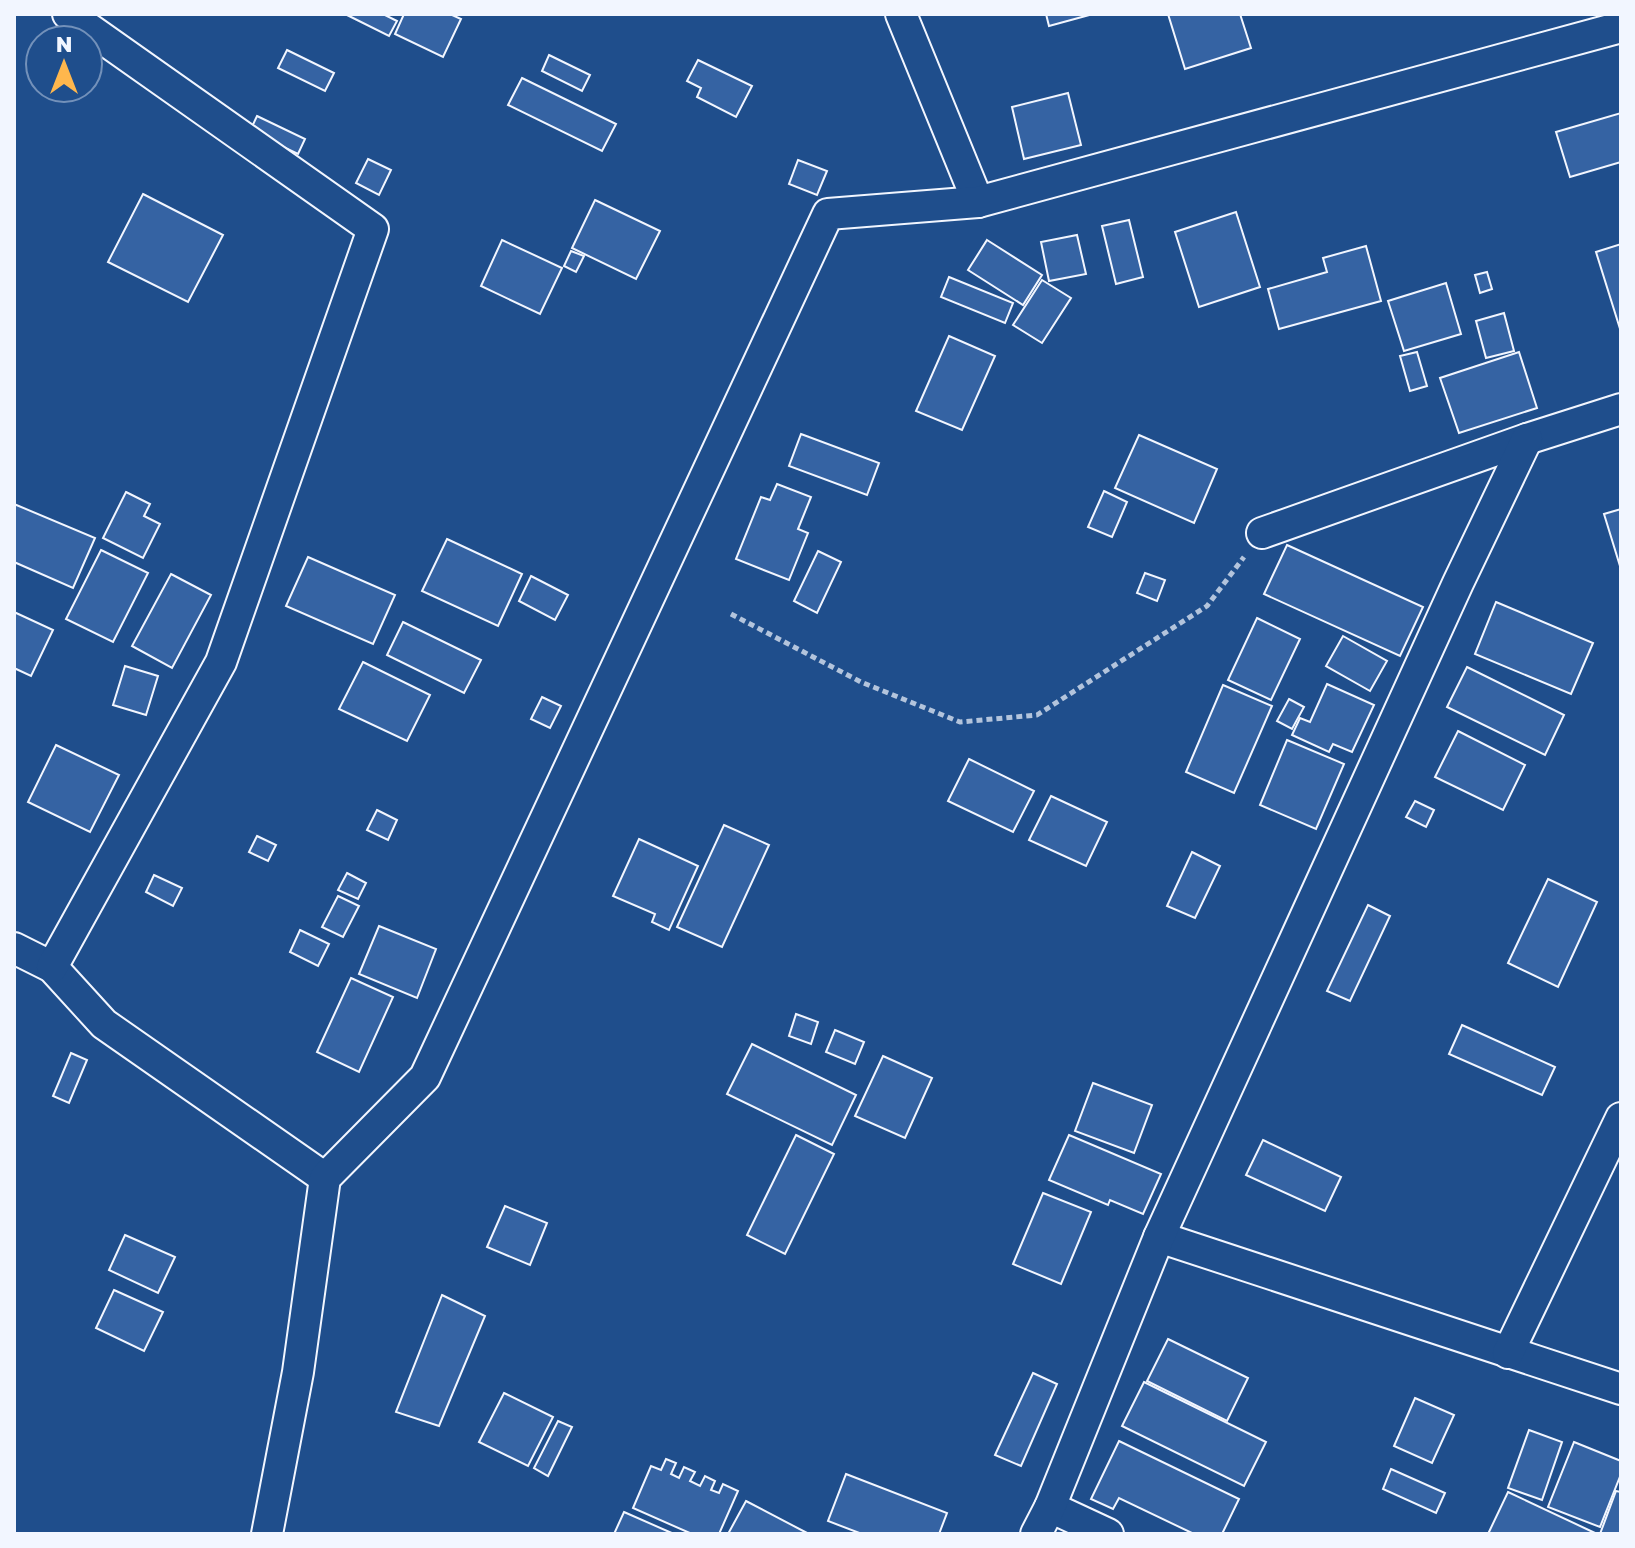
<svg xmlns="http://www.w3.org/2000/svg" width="1635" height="1548" font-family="'Golos Text',sans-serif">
<rect width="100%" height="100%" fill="#1f4e8c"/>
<!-- building -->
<g fill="#3563a3" stroke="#f2f6ff" stroke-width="2">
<path d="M 345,14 L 383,14 L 397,21 L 389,36 Z"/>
<path d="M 404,14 L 450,14 L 461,19 L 443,57 L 395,34 Z"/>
<path d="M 1046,14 L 1093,14 L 1049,26 Z"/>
<path d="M 1168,14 L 1240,14 L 1251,48 L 1185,69 Z"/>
<path d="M 287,50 L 334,73 L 325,91 L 278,68 Z"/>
<path d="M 549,55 L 590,75 L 582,91 L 542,71 Z"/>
<path d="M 698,60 L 752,86 L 736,117 L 697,97 L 701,88 L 687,81 Z"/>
<path d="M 522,78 L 616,124 L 602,151 L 508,105 Z"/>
<path d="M 1068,93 L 1081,145 L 1024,159 L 1012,107 Z"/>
<path d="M 1621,113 L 1621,162 L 1570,177 L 1556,132 Z"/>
<path d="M 257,116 L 305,139 L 298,154 L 250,131 Z"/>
<path d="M 368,159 L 391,170 L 379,195 L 356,183 Z"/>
<path d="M 798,160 L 827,171 L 817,195 L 789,184 Z"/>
<path d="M 143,194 L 223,235 L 188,302 L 108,262 Z"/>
<path d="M 595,200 L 660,231 L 636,279 L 572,248 Z"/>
<path d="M 1236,212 L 1260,287 L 1199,307 L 1175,232 Z"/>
<path d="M 1129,220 L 1143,277 L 1116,284 L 1102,226 Z"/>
<path d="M 1077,235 L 1086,274 L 1049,281 L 1041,242 Z"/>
<path d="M 502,240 L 562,268 L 540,314 L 481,286 Z"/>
<path d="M 987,240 L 1042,275 L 1023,305 L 968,270 Z"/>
<path d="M 1621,244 L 1621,332 L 1596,252 Z"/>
<path d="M 1366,246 L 1381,301 L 1279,329 L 1268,289 L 1327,272 L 1323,258 Z"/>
<path d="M 571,251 L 584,256 L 576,272 L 564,266 Z"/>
<path d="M 1487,272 L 1492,289 L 1480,293 L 1475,275 Z"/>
<path d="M 949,277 L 1013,303 L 1005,323 L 941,297 Z"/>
<path d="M 1042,280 L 1071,298 L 1042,343 L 1013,325 Z"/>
<path d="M 1446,283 L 1461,334 L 1404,351 L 1388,301 Z"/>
<path d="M 1504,313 L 1514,351 L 1486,358 L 1476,321 Z"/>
<path d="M 949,336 L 995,356 L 962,430 L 916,411 Z"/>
<path d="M 1417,352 L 1427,386 L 1410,391 L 1400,356 Z"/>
<path d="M 1519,352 L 1537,408 L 1459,433 L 1440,378 Z"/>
<path d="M 801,434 L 879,463 L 867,495 L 789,466 Z"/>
<path d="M 1139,435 L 1217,469 L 1194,523 L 1115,488 Z"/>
<path d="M 777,484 L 811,497 L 798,529 L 808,533 L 789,580 L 736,559 L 761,497 L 770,500 Z"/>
<path d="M 1104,491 L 1127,502 L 1112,537 L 1088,527 Z"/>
<path d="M 126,492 L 150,504 L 144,516 L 160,524 L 143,558 L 103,538 Z"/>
<path d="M 14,504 L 95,538 L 73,588 L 14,562 Z"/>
<path d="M 1621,509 L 1621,566 L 1620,566 L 1604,514 Z"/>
<path d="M 447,539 L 522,574 L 498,626 L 422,591 Z"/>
<path d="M 1287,545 L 1423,607 L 1400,656 L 1264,594 Z"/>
<path d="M 101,550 L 148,573 L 113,642 L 66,619 Z"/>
<path d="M 818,551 L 841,562 L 817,613 L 794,601 Z"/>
<path d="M 308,557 L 395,595 L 373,644 L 286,606 Z"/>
<path d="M 1145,573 L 1165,580 L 1157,601 L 1137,593 Z"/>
<path d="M 171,574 L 211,595 L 172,668 L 132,646 Z"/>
<path d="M 531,576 L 568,595 L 555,620 L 519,601 Z"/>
<path d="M 1496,602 L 1593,643 L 1571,694 L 1475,654 Z"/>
<path d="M 14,612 L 53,630 L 31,676 L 14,668 Z"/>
<path d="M 1257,618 L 1300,639 L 1271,700 L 1228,680 Z"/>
<path d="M 403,622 L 481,660 L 464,693 L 387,655 Z"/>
<path d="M 1343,636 L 1387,661 L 1370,691 L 1326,666 Z"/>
<path d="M 363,662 L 430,695 L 407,741 L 339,709 Z"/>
<path d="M 125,666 L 158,676 L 146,715 L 113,705 Z"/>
<path d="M 1467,667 L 1564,715 L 1545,755 L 1447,707 Z"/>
<path d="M 1327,684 L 1374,705 L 1352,752 L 1333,744 L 1329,752 L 1292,735 L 1300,718 L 1310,722 Z"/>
<path d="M 1223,685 L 1272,706 L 1234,793 L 1186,772 Z"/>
<path d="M 542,697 L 561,706 L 550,728 L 531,719 Z"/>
<path d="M 1289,699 L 1304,707 L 1292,729 L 1277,721 Z"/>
<path d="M 1458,731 L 1525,765 L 1503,810 L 1435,777 Z"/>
<path d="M 1287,740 L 1344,764 L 1316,829 L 1260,805 Z"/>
<path d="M 56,745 L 119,775 L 90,832 L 28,802 Z"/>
<path d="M 969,759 L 1034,791 L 1013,832 L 948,801 Z"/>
<path d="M 1051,796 L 1107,822 L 1086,866 L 1029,840 Z"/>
<path d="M 1415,801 L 1434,810 L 1426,827 L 1406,817 Z"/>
<path d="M 377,810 L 397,820 L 388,840 L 367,830 Z"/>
<path d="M 724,825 L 769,845 L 722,947 L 677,927 Z"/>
<path d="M 257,836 L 276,845 L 268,861 L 249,852 Z"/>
<path d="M 639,839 L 698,866 L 669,930 L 652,922 L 655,914 L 613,896 Z"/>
<path d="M 1192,852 L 1220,866 L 1195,918 L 1167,906 Z"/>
<path d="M 347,873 L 366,883 L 358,899 L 338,890 Z"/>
<path d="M 154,875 L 182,888 L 173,906 L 146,892 Z"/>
<path d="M 1548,879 L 1597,902 L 1558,987 L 1508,963 Z"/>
<path d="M 338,896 L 359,906 L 343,937 L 322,927 Z"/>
<path d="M 1368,905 L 1390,916 L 1350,1001 L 1327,991 Z"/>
<path d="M 379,926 L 436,949 L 417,998 L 359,974 Z"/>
<path d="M 300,930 L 329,944 L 318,966 L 290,952 Z"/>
<path d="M 351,978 L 393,997 L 359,1072 L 317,1052 Z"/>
<path d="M 796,1014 L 818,1022 L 811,1044 L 789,1036 Z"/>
<path d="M 1462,1025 L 1555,1067 L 1542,1095 L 1449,1054 Z"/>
<path d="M 835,1030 L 864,1042 L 855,1064 L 826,1052 Z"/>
<path d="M 752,1044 L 856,1095 L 832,1145 L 727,1094 Z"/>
<path d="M 71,1053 L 87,1060 L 69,1103 L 53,1096 Z"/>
<path d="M 883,1056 L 932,1078 L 905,1138 L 855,1116 Z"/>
<path d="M 1093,1083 L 1152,1105 L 1134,1153 L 1075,1131 Z"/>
<path d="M 796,1135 L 834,1154 L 785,1254 L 747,1235 Z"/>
<path d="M 1069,1135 L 1161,1174 L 1143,1214 L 1110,1200 L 1108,1205 L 1049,1180 Z"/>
<path d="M 1263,1140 L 1341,1177 L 1325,1211 L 1246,1175 Z"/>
<path d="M 1043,1193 L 1091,1212 L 1061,1284 L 1013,1264 Z"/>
<path d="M 505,1206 L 547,1223 L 530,1265 L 487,1247 Z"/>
<path d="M 125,1235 L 175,1257 L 158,1293 L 109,1270 Z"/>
<path d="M 114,1290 L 163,1312 L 144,1351 L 96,1328 Z"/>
<path d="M 442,1295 L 485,1316 L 439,1426 L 396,1412 Z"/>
<path d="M 1168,1339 L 1248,1378 L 1227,1421 L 1147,1381 Z"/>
<path d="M 1033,1373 L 1057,1384 L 1021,1466 L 995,1455 Z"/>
<path d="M 1144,1382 L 1266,1442 L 1244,1486 L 1122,1426 Z"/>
<path d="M 504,1393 L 553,1417 L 528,1466 L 479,1442 Z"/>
<path d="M 1415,1398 L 1454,1415 L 1432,1463 L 1394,1446 Z"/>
<path d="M 558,1421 L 572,1427 L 548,1476 L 534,1468 Z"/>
<path d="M 1529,1430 L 1562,1442 L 1542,1500 L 1508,1488 Z"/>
<path d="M 1119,1441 L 1239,1499 L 1222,1534 L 1194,1534 L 1119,1498 L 1113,1509 L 1091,1499 Z"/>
<path d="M 1574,1442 L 1621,1461 L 1621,1474 L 1600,1527 L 1548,1507 Z"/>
<path d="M 666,1459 L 676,1463 L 671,1474 L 679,1478 L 684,1467 L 695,1472 L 690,1481 L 700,1486 L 705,1476 L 715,1481 L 711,1490 L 719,1493 L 723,1484 L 738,1491 L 719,1534 L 692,1534 L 633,1508 L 651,1466 L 661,1470 Z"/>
<path d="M 1391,1469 L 1445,1493 L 1436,1513 L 1383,1489 Z"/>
<path d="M 846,1474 L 947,1513 L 939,1534 L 862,1534 L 828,1521 Z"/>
<path d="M 1616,1491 L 1621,1492 L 1621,1534 L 1600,1534 Z"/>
<path d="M 1508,1492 L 1595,1533 L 1488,1534 Z"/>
<path d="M 746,1501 L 809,1534 L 728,1534 Z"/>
<path d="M 624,1512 L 674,1534 L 614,1534 Z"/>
</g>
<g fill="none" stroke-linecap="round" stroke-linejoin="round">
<defs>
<g id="street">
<path d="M 901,14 L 978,202"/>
<path d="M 1262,533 L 1527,439 L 1621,409"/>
<path d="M 14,948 L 52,967 L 104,1024 L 325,1178"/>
<path d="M 52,967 L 221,662 L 373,229 L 68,14"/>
<path d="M 1159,1237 L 1621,1389"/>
<path d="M 1508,1353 L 1621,1118"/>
<path d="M 1050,1507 L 1108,1534"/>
<path d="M 267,1534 L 298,1372 L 325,1178 L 425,1077 L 828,214 L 978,202 L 1621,27"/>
<path d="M 1036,1534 L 1050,1507 L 1159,1237 L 1458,583 L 1527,439"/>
</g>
</defs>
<!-- street casing -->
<use href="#street" stroke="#f2f6ff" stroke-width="34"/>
<!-- path -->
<path stroke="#b3c4dc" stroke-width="5" stroke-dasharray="6 4" stroke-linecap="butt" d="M 731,614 L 861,682 L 960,722 L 1037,715 L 1207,606 L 1244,557"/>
<!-- street -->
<use href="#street" stroke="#1f4e8c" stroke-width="30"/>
</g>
<!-- border -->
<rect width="1635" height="1548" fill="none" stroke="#f2f6ff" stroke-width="32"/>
<!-- north arrow -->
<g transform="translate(64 64)"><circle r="38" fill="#1f4e8c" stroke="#7391ba" stroke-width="2"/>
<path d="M0-6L14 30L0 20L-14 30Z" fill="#ffb74d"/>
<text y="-12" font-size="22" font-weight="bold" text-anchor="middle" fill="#f2f6ff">N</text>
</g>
</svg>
